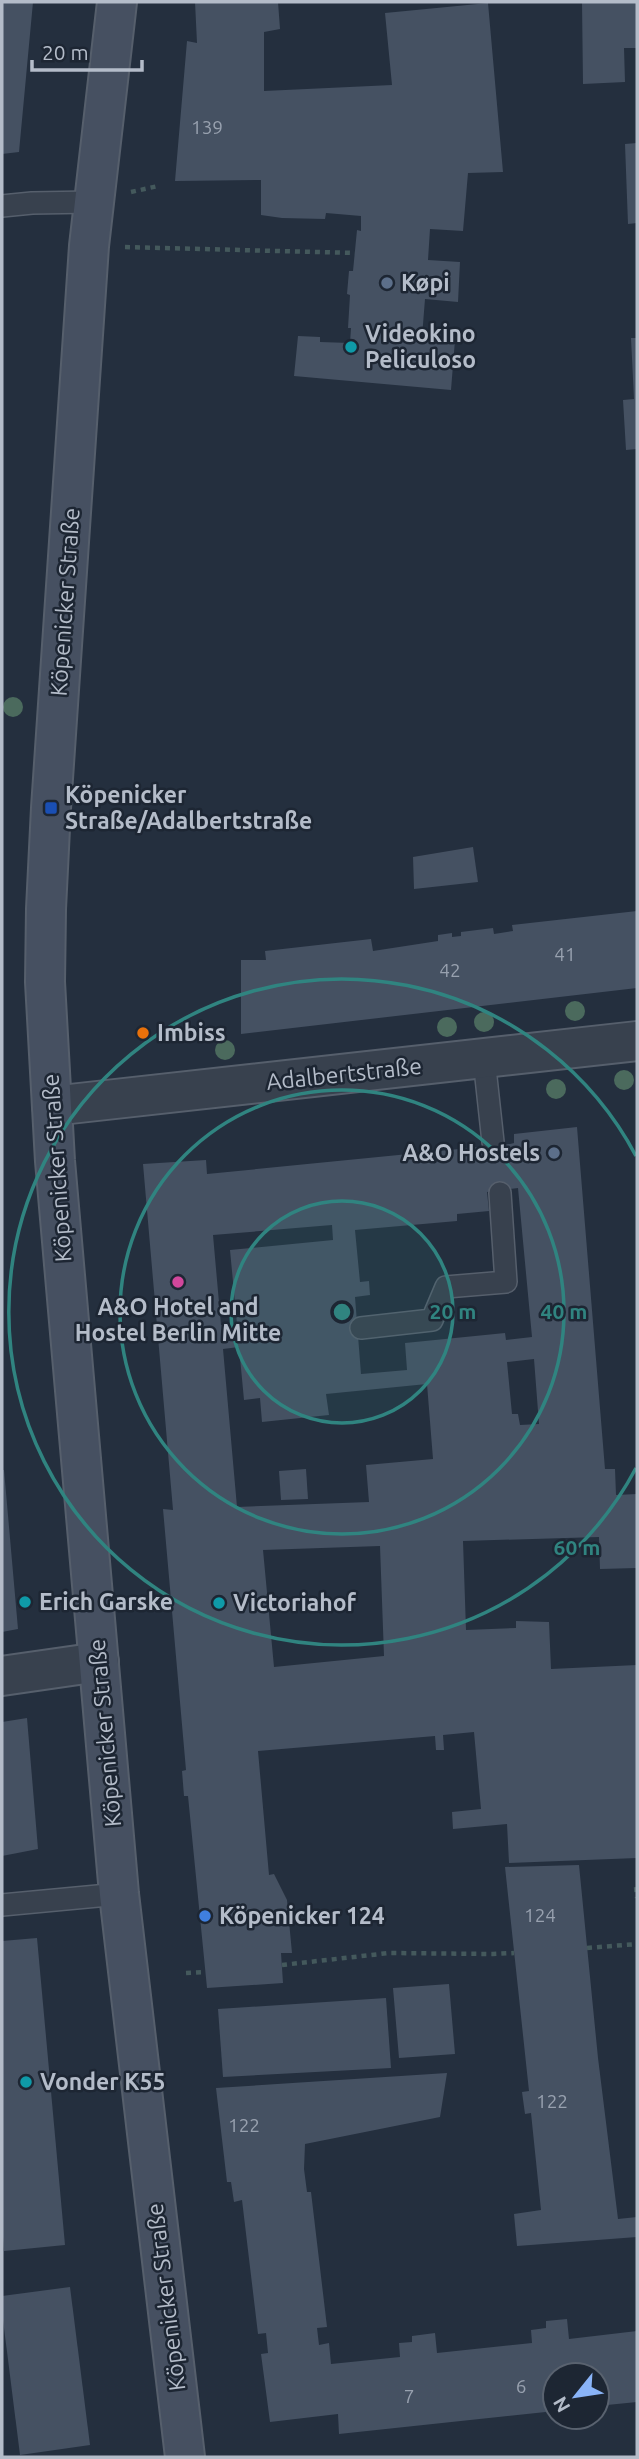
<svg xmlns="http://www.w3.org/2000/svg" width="639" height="2459" font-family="Ubuntu,sans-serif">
<rect width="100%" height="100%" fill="#242f3e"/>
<!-- building -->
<g fill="#455162" fill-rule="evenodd">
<path d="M 2,2 L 33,2 L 19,152 L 2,154 Z"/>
<path d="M 195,2 L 278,2 L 280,29 L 264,32 L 264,91 L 392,85 L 385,13 L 488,3 L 503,172 L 468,173 L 463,231 L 430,229 L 428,260 L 460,262 L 458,302 L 425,299 L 422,337 L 455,340 L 451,390 L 294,376 L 298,336 L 320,337 L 320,342 L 350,343 L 351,328 L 348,328 L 350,295 L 347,294 L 349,271 L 353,271 L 357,230 L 361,231 L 361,216 L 326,213 L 325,219 L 282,218 L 261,215 L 261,180 L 175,181 L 187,41 L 197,43 Z"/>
<path d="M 582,2 L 637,2 L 637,48 L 624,48 L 625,82 L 583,84 Z"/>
<path d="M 637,143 L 637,223 L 628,224 L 625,144 Z"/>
<path d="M 631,338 L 637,338 L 637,449 L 626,450 L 623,400 L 634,399 Z"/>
<path d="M 473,847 L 478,882 L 414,889 L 413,857 Z"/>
<path d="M 637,911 L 637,988 L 241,1034 L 241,960 L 266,960 L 265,951 L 371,939 L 373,951 L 438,941 L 438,935 L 452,933 L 452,937 L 461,936 L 461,932 L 493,928 L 494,934 L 513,931 L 512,925 Z"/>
<path d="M 577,1127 L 605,1469 L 615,1469 L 616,1495 L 637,1494 L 637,1568 L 600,1569 L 599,1537 L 463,1541 L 466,1630 L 516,1628 L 516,1621 L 549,1622 L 551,1669 L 637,1665 L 637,1858 L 509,1863 L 507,1824 L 453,1829 L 452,1812 L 481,1809 L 474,1732 L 443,1735 L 444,1750 L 436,1750 L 435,1736 L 258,1751 L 269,1875 L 274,1874 L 287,1900 L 292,1953 L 281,1953 L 283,1983 L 207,1988 L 188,1796 L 184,1796 L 182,1771 L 186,1770 L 163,1509 L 173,1510 L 143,1164 L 206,1160 L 207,1174 L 510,1144 L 514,1143 L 514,1134 ZM 518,1188 L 532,1337 L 506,1340 L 505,1333 L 405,1343 L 407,1370 L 361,1374 L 355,1297 L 370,1295 L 369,1281 L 360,1282 L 355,1230 L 457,1221 L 457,1214 L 489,1211 L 487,1192 ZM 332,1225 L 333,1240 L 230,1250 L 237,1324 L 221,1325 L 213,1235 ZM 239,1347 L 244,1400 L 260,1398 L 262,1422 L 329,1415 L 326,1394 L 427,1384 L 433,1459 L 366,1465 L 369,1502 L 237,1507 L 223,1349 ZM 534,1359 L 539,1424 L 520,1425 L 518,1414 L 512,1414 L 507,1362 ZM 380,1546 L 384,1656 L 274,1667 L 263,1550 Z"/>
<path d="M 306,1469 L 308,1499 L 281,1500 L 279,1471 Z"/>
<path d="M 2,1470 L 4,1470 L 18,1629 L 2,1632 Z"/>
<path d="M 27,1718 L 38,1849 L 2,1856 L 2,1722 Z"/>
<path d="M 579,1865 L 598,2058 L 618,2219 L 637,2217 L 637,2237 L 517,2246 L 514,2214 L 541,2210 L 531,2113 L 525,2114 L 522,2092 L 529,2091 L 505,1867 Z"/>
<path d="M 37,1938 L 65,2245 L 4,2251 L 2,2223 L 2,1941 Z"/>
<path d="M 449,1984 L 455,2054 L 399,2058 L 393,1988 Z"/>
<path d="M 386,1998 L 391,2068 L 223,2077 L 218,2009 Z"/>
<path d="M 447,2073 L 440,2117 L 305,2144 L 304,2169 L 307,2192 L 311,2192 L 327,2327 L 317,2328 L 319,2345 L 329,2343 L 331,2364 L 400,2357 L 399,2343 L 412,2342 L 412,2336 L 435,2333 L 437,2353 L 532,2343 L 531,2330 L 546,2328 L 546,2321 L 567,2319 L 569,2339 L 637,2331 L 637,2402 L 597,2406 L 597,2375 L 555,2375 L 555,2411 L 339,2434 L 338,2414 L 270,2422 L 261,2354 L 268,2353 L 266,2333 L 258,2334 L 242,2200 L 234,2202 L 231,2182 L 227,2182 L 216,2088 Z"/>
<path d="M 70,2287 L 90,2445 L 20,2455 L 2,2312 L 2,2296 Z"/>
</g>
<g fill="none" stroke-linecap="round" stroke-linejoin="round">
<defs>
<g id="service">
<path d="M 2,206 L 32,203 L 93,202"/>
<path d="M 484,1059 L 493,1142"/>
<path d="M 361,1328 L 432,1320 L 446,1287 L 506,1282 L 500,1193"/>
<path d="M 2,1905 L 119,1894"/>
</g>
<g id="minor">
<path d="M 52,1106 L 637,1041"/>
<path d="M 2,1676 L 99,1662"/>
</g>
<path id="secondary" d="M 117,2 L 89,246 L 51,808 L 46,909 L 45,982 L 55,1161 L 119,1894 L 185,2457"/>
</defs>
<!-- service casing -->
<use href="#service" stroke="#565f6c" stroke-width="24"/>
<!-- minor casing -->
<use href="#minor" stroke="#565f6c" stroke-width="42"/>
<!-- secondary casing -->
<use href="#secondary" stroke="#565f6c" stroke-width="42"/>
<!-- path -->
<g stroke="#44595c" stroke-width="4.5" stroke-dasharray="5 5" stroke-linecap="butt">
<path d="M 131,192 L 158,186"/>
<path d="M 125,247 L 355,253"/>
<path d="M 96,817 L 111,818"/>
<path d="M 636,1887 L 637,1898"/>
<path d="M 587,1948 L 637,1944"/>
<path d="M 282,1965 L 389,1953 L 493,1954 L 514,1953"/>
<path d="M 186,1973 L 205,1972"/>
</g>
<!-- service -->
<use href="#service" stroke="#38414e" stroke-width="21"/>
<!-- minor -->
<use href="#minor" stroke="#38414e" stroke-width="38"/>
<!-- secondary -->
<use href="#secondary" stroke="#465061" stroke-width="38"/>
</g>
<!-- trees -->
<g fill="#4b6a5d">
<circle cx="13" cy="707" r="10"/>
<circle cx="575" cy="1011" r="10"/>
<circle cx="484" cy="1022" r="10"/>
<circle cx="447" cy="1027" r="10"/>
<circle cx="225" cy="1050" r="10"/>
<circle cx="624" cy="1080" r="10"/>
<circle cx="556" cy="1089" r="10"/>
</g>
<!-- distance rings -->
<circle cx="342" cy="1312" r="111" fill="#308480" fill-opacity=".12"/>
<g fill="none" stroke="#308480" stroke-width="3.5">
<circle cx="342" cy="1312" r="111"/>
<circle cx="342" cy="1312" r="222"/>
<path d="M636 1468A333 333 0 1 1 636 1156"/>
</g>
<!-- markers -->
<g fill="#5c6f8a" stroke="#1d2633" stroke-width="2.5">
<circle cx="387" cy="283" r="7"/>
<circle cx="554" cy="1153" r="7"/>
</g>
<g fill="#0f9aa8" stroke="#1d2633" stroke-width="2.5">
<circle cx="351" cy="347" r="7"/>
<circle cx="25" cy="1602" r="7"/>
<circle cx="219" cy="1603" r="7"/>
<circle cx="26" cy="2082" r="7"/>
</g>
<rect fill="#1a4fb4" stroke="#1d2633" stroke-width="2.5" x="44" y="801" width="14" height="14" rx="3.5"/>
<circle fill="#e8710a" stroke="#1d2633" stroke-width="2.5" cx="143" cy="1033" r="7"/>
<circle fill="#d1479c" stroke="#1d2633" stroke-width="2.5" cx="178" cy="1282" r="7"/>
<circle fill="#3f7fe0" stroke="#1d2633" stroke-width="2.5" cx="205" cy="1916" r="7"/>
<g text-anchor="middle" stroke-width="5" stroke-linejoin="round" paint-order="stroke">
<!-- number labels -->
<g font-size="19" fill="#98a1af">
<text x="207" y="134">139</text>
<text x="565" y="961">41</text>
<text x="450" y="977">42</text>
<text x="540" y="1922">124</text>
<text x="552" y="2108">122</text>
<text x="244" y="2132">122</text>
<text x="521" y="2393">6</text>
<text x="409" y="2403">7</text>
</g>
<!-- poi labels -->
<g font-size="23" font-weight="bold" fill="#b4bcc9" stroke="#1d2633" text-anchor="start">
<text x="401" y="291">Køpi</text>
<text x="365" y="342">Videokino<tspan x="365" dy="26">Peliculoso</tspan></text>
<text x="65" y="803">Köpenicker<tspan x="65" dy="26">Straße/Adalbertstraße</tspan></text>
<text x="157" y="1041">Imbiss</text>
<text x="540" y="1161" text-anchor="end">A&amp;O Hostels</text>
<text x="178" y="1315" text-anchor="middle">A&amp;O Hotel and<tspan x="178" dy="26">Hostel Berlin Mitte</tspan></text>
<text x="39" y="1610">Erich Garske</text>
<text x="233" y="1611">Victoriahof</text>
<text x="219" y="1924">Köpenicker 124</text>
<text x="40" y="2090">Vonder K55</text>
</g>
<!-- street labels -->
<g font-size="23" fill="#b4bcc9" stroke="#1d2633">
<text transform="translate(65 602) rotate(-86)" y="8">Köpenicker Straße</text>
<text transform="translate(344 1074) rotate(-6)" y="8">Adalbertstraße</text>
<text transform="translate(57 1168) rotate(-94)" y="8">Köpenicker Straße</text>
<text transform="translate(105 1733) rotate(-95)" y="8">Köpenicker Straße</text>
<text transform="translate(166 2297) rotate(-97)" y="8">Köpenicker Straße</text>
</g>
</g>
<circle cx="342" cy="1312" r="10" fill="#308480" stroke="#1d2633" stroke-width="3.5"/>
<g font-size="21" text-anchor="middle" font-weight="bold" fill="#308480" stroke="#1d2633" stroke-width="5" stroke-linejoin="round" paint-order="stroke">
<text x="453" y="1319">20 m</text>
<text x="564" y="1319">40 m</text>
<text x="577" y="1555">60 m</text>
</g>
<!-- border -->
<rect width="639" height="2459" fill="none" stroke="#b4bcc9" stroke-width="7"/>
<!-- north arrow -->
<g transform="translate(576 2396) rotate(240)"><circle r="33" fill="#1d2633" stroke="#59626f" stroke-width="2"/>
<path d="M0-5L12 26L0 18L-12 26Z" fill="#8ab4f8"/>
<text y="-10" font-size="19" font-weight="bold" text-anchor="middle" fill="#b4bcc9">N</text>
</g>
<!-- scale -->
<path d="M32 60v10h110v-10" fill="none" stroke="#b4bcc9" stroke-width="3.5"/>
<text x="42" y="60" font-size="21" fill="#b4bcc9" stroke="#1d2633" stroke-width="5" paint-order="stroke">20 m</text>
</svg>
